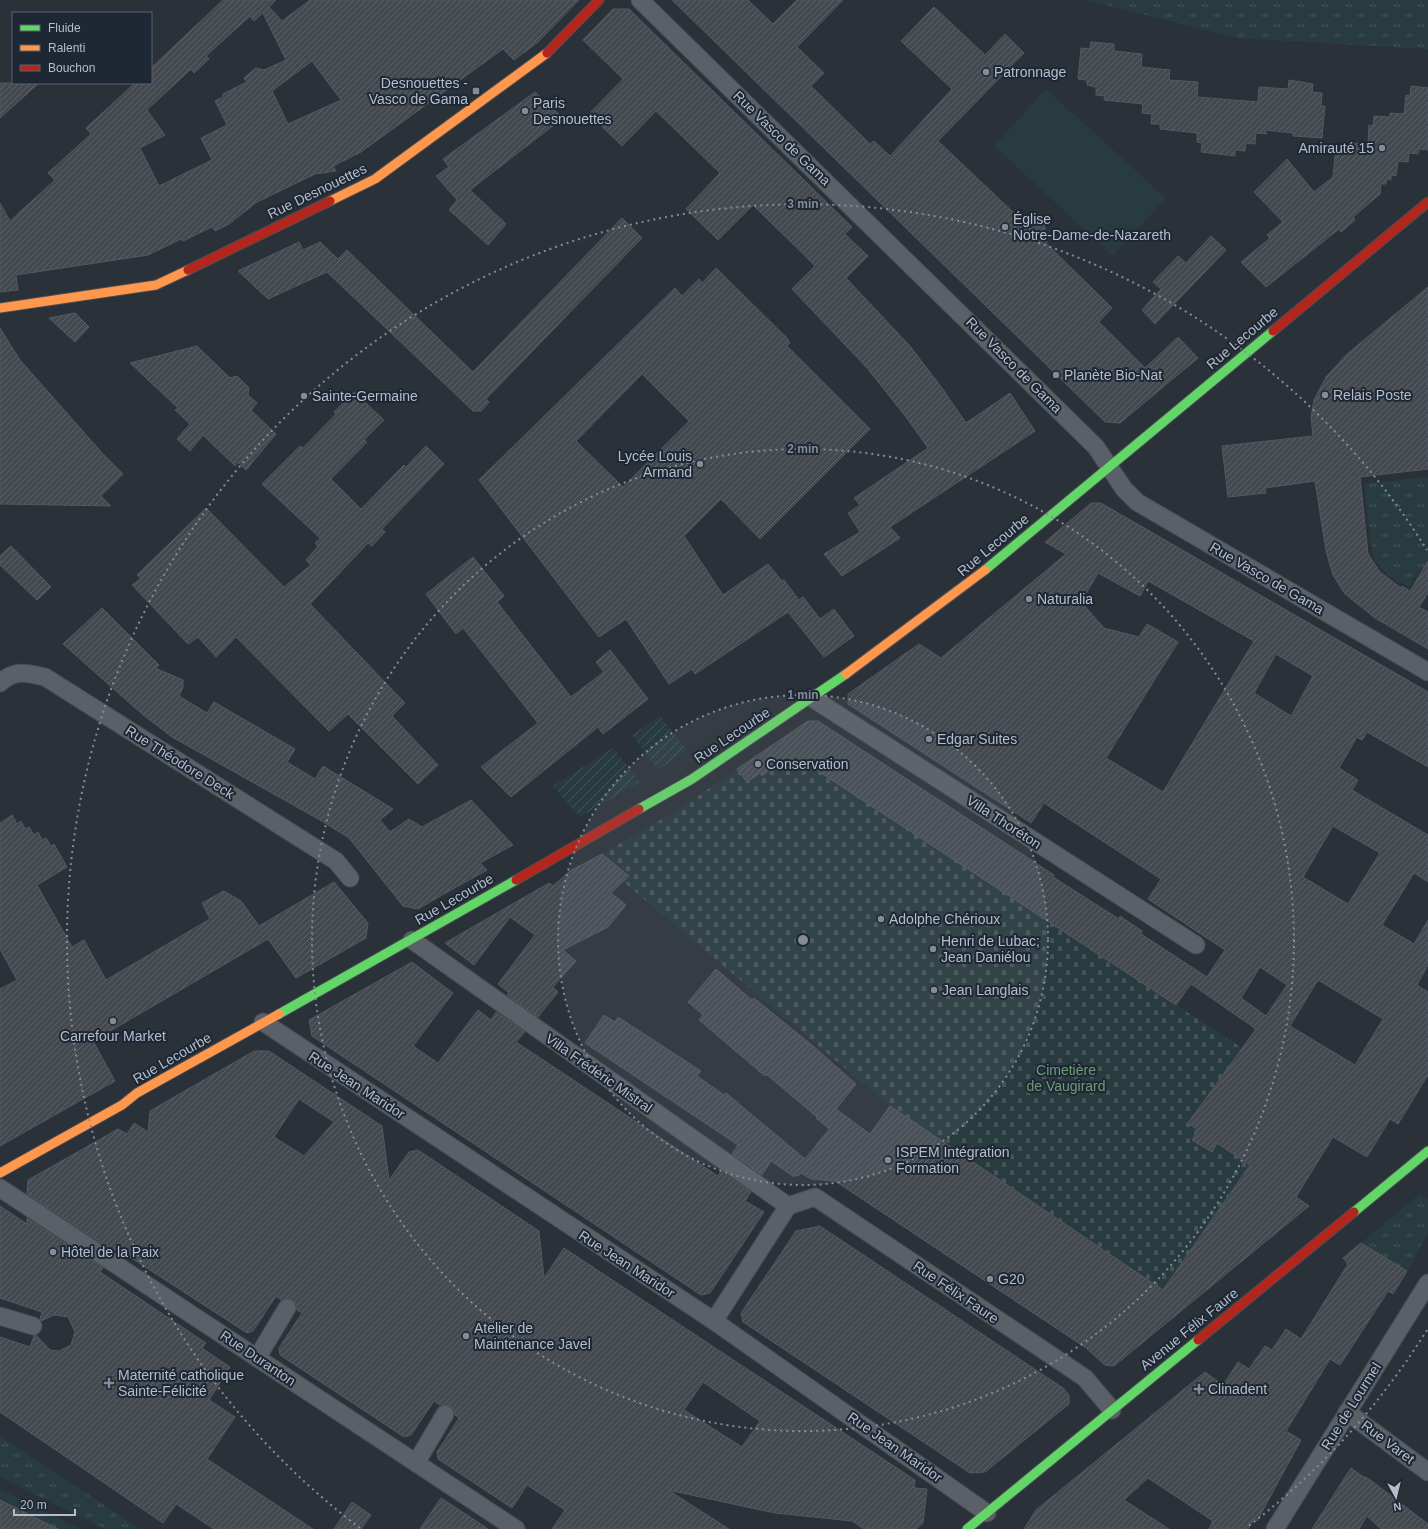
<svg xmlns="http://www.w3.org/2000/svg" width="1428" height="1529" font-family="Arial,sans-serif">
<defs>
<pattern id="grass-tufts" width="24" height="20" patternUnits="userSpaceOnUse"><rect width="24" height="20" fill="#283b3f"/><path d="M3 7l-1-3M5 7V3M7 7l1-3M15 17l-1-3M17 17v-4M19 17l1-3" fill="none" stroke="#455559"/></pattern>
<pattern id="cemetery-stones" width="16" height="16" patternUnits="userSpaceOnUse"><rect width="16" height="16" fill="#283b3f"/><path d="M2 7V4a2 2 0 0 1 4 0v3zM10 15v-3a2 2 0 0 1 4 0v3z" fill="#455559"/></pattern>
<pattern id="garden-furrows" width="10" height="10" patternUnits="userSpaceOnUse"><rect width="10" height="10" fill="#283b3f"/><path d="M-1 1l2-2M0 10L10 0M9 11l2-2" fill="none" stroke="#455559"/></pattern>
<pattern id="building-hatch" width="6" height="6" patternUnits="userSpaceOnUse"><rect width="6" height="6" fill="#444950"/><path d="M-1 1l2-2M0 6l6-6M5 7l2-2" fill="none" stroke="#5d6168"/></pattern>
</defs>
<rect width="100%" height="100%" fill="#2b3139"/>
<!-- grass -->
<g fill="url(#grass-tufts)">
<path d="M 1086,0 L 1428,0 L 1428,49 L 1237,38 Z"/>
<path d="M 1428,477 L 1428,574 L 1420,569 L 1409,587 C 1392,580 1382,572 1373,556 L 1364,484 Z"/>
<path d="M 1421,1193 L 1428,1199 L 1428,1234 L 1407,1271 L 1361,1243 Z"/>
<path d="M 0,1437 L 141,1529 L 105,1529 L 0,1477 Z"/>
<path d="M 0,1489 L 80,1529 L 0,1529 Z"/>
</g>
<!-- cemetery -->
<path fill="url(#cemetery-stones)" d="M 776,743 L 1242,1048 L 1188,1122 L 1250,1165 L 1164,1290 L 890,1106 L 595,858 L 676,811 Z"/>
<!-- garden -->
<g fill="url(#garden-furrows)">
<path d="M 660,716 L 687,750 L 658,770 L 632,735 Z"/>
<path d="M 613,748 L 640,782 L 580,817 L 553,786 Z"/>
</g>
<!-- pitch -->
<path fill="#283b3f" d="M 1046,89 L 1166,198 L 1113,256 L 994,146 Z"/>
<!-- building -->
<g fill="url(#building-hatch)" stroke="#535861" fill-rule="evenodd">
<path d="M 223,0 L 276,0 L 269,7 L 282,21 L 310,0 L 579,0 L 538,42 L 514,60 L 503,49 L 361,152 L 333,166 L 336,171 L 315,174 L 257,202 L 229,224 L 215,231 L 212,227 L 183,241 L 181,239 L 148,255 L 16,275 L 18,290 L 0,292 L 0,203 L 10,221 L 55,180 L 48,173 L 91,134 L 86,128 L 135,83 L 151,83 L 151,68 ZM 263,13 L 286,60 L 264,70 L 256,68 L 244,78 L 247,82 L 223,94 L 223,97 L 215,101 L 227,125 L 201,138 L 212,160 L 159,186 L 140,148 L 165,135 L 147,110 L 191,69 L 194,73 L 209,59 L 206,56 L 250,16 L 254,21 ZM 312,61 L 341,100 L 288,124 L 272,91 Z"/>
<path d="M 672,0 L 748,0 L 773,24 L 797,0 L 843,0 L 797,47 L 824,73 L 811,86 L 870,144 L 874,141 L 890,156 L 952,89 L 901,41 L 934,7 L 985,55 L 1005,34 L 1024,53 L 938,141 L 1031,229 L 1043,216 L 1047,244 L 1112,308 L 1099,322 L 1145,368 L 1178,337 L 1198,358 L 1120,423 L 1105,422 Z"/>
<path d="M 613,9 L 629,9 L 852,227 L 845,234 L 868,256 L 846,278 L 910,346 L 942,388 L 966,423 L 1010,393 L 1035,431 L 890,527 L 900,538 L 842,576 L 824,554 L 860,532 L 848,513 L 860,505 L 854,498 L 928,448 L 906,417 L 867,368 L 792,289 L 815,266 L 803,254 L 753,205 L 718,240 L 686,209 L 720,173 L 656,111 L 622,146 L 589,114 L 623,79 L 583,40 Z"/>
<path d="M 1091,42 L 1114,44 L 1114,51 L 1142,54 L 1141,67 L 1170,70 L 1169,80 L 1198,82 L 1197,97 L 1258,102 L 1259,87 L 1288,89 L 1289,80 L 1313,84 L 1312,92 L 1322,93 L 1321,106 L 1325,106 L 1322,138 L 1293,136 L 1293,133 L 1264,130 L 1267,134 L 1256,133 L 1255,144 L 1246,143 L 1245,151 L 1235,150 L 1235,156 L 1201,152 L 1202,143 L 1197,142 L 1197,133 L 1160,129 L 1160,124 L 1151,124 L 1152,114 L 1142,113 L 1143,104 L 1104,100 L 1105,96 L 1096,95 L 1096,87 L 1087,85 L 1087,80 L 1078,79 L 1081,48 L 1090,49 Z"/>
<path d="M 0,83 L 39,83 L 0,118 Z"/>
<path d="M 1411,86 L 1428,88 L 1428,150 L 1419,149 L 1418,154 L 1409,153 L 1408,162 L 1398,161 L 1396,176 L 1391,175 L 1391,180 L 1387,179 L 1386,184 L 1381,184 L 1380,194 L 1353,217 L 1355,220 L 1341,232 L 1339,229 L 1266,287 L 1241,262 L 1270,238 L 1267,235 L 1283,222 L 1254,192 L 1287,159 L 1314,192 L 1333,177 L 1336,146 L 1352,147 L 1353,143 L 1368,144 L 1369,125 L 1373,126 L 1374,116 L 1390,117 L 1390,113 L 1404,114 L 1406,95 L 1410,96 Z"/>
<path d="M 535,92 L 563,118 L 470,190 L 506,224 L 488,245 L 449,210 L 457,200 L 436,176 L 449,167 L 443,159 Z"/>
<path d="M 622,218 L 642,238 L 486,399 L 489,402 L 481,411 L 473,411 L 327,272 L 268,299 L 238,271 L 299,242 L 303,250 L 320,242 L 338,259 L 347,250 L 473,372 Z"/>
<path d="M 1211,236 L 1226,250 L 1155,324 L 1142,310 L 1161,289 L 1153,282 L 1178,256 L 1186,263 Z"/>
<path d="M 716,268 L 787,338 L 790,343 L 787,346 L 870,429 L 760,539 L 721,499 L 684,536 L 723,595 L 768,564 L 782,581 L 784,580 L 799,600 L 803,597 L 820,619 L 834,609 L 854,636 L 824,657 L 788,612 L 695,674 L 692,669 L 669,684 L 626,619 L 599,637 L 479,480 L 675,288 L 682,296 L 699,279 L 702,283 ZM 642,374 L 689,421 L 623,487 L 576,441 Z"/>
<path d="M 1428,287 L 1428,469 L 1360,477 L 1368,554 L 1380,572 L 1401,588 L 1402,586 L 1410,591 L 1428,561 L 1428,593 L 1419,607 L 1428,612 L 1428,649 L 1375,618 L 1345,594 L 1333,575 L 1326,551 L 1315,481 L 1265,488 L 1266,493 L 1228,497 L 1222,446 L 1313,436 L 1311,417 L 1314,400 L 1326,377 L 1347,354 Z"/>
<path d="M 75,313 L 89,327 L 75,342 L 49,318 Z"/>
<path d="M 0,328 L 20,360 L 103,454 L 123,474 L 101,496 L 111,506 L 0,504 Z"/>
<path d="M 197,346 L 230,378 L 237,376 L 249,388 L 248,395 L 257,403 L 251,410 L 276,434 L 246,470 L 238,462 L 235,466 L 203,435 L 190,451 L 177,439 L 190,424 L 175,410 L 178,408 L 130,363 Z"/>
<path d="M 354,392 L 384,420 L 364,440 L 367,442 L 331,479 L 361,509 L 404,465 L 406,467 L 426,446 L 444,464 L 382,529 L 385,532 L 372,546 L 368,543 L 310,604 L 405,703 L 392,716 L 438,765 L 418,784 L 348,714 L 329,731 L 236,637 L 216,657 L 198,637 L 188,644 L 132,585 L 141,578 L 137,575 L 206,508 L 284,587 L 311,565 L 306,560 L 318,546 L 315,543 L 320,538 L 262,484 L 300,446 L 303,448 L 336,414 L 334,412 Z"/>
<path d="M 1091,503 L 1101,503 L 1428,692 L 1428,767 L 1367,732 L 1362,740 L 1357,737 L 1339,768 L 1358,780 L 1352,790 L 1428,835 L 1428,882 L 1414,873 L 1382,925 L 1414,944 L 1428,920 L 1428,965 L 1417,985 L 1428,992 L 1428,1075 L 1398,1124 L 1390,1119 L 1367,1157 L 1333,1137 L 1296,1197 L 1309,1206 L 1114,1366 L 1105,1365 L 1086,1348 L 835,1181 L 811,1179 L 801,1173 L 798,1176 L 796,1175 L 794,1177 L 771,1161 L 762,1175 L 732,1154 L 738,1145 L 585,1043 L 604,1015 L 615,1022 L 618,1017 L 701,1071 L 697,1076 L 724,1095 L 726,1093 L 805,1159 L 829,1129 L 816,1118 L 817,1117 L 766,1074 L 765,1076 L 699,1020 L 703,1015 L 688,1002 L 716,969 L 752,1000 L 754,998 L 813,1046 L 856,1084 L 836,1109 L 870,1134 L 890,1106 L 1163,1290 L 1250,1165 L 1217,1143 L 1212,1152 L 1192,1140 L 1198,1130 L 1188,1123 L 1256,1029 L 1191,984 L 1176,1005 L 795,756 L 789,766 L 782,761 L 762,776 L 760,773 L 747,782 L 737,769 L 808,721 L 818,721 L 1054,875 L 1053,877 L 1119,919 L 1120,916 L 1142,931 L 1141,934 L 1207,977 L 1225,950 L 1148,899 L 1161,879 L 1044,803 L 1031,823 L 848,704 L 848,694 L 919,644 L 941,658 L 1066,554 L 1045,542 ZM 1098,573 L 1140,596 L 1148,581 L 1254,641 L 1163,792 L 1106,758 L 1178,642 L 1147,624 L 1139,637 L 1104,628 L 1081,602 ZM 1276,654 L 1313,676 L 1291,716 L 1254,693 ZM 1333,826 L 1380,853 L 1348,904 L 1303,877 ZM 1260,967 L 1287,985 L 1266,1016 L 1241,998 ZM 1318,980 L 1383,1019 L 1355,1065 L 1290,1026 Z"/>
<path d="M 11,546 L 51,587 L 37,600 L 0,565 L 0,556 Z"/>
<path d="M 473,557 L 504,596 L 497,602 L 571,697 L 604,672 L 596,662 L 610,650 L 648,699 L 603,734 L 598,727 L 511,797 L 481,767 L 538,723 L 463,628 L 456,634 L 426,594 Z"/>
<path d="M 102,608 L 159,665 L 155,668 L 183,680 L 183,687 L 179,696 L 207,713 L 214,702 L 295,749 L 287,762 L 315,779 L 323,766 L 393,809 L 380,820 L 390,832 L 409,819 L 422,827 L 471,800 L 513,845 L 480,863 L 487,870 L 435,899 L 418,909 L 403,906 L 349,838 L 320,820 L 172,737 L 142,714 L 63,644 Z"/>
<path d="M 12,815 L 17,824 L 21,821 L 25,829 L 29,827 L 34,835 L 38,832 L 42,840 L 46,838 L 51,846 L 54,844 L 67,867 L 37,885 L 72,947 L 84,940 L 106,980 L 210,919 L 202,903 L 224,891 L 241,901 L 259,926 L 334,882 L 368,923 L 366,938 L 296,978 L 268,939 L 93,1041 L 115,1081 L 0,1146 L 0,989 L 17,980 L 0,949 L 0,823 Z"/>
<path d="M 602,854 L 629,876 L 611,893 L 626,905 L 608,927 L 563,950 L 576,961 L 553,987 L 558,992 L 538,1017 L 507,995 L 509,993 L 498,984 L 535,935 L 510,917 L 474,965 L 445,943 L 549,883 L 553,886 L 570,871 Z"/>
<path d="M 412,962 L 453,993 L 413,1046 L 438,1063 L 478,1010 L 491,1020 L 496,1012 L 525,1032 L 516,1042 L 718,1176 L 721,1171 L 751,1192 L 745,1201 L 764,1212 L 710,1293 L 701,1295 L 312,1036 L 309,1020 Z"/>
<path d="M 254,1051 L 269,1051 L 382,1126 L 389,1180 L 409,1152 L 418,1150 L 539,1231 L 544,1278 L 564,1248 L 915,1480 L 914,1488 L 927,1489 L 923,1523 L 916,1529 L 864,1529 L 852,1521 L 775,1513 L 668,1490 L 729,1529 L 552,1529 L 565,1510 L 527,1485 L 512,1508 L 438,1459 L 437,1452 L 459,1418 L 455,1415 L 454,1409 L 450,1406 L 446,1404 L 440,1405 L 434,1401 L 411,1435 L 404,1437 L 280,1355 L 279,1348 L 302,1313 L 297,1310 L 296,1304 L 292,1300 L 287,1298 L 281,1300 L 276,1296 L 253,1331 L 247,1333 L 116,1248 L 114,1251 L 27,1194 L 28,1180 L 118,1129 L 127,1134 L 134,1123 L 148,1132 L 150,1111 ZM 299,1099 L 334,1122 L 304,1156 L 274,1137 ZM 703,1382 L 760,1421 L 742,1447 L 684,1410 Z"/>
<path d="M 0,1206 L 27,1224 L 27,1218 L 103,1268 L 100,1272 L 206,1343 L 202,1348 L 230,1367 L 209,1400 L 235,1417 L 207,1459 L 313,1529 L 214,1529 L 176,1504 L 163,1523 L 0,1412 L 0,1337 L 30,1347 L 34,1336 L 36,1335 L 50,1350 L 59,1351 L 71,1345 L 75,1332 L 68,1317 L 54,1315 L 41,1321 L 40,1319 L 42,1312 L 0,1298 Z"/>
<path d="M 820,1226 L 1063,1388 L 1069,1395 L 1069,1404 L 985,1472 L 970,1473 L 743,1322 L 741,1313 L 796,1231 Z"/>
<path d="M 1361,1243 L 1407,1271 L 1393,1294 L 1388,1291 L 1340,1365 L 1330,1359 L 1286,1431 L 1301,1440 L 1257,1521 L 1254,1519 L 1248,1529 L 1209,1529 L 1213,1521 L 1148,1478 L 1124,1500 L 1169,1529 L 1024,1529 L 1036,1510 L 1205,1372 L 1223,1385 L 1238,1362 L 1249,1369 L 1265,1346 L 1272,1350 L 1286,1329 L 1301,1339 L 1348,1264 L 1343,1258 Z"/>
<path d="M 1351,1468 L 1362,1476 L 1369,1479 L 1428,1524 L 1428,1529 L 1381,1529 L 1367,1516 L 1359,1529 L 1312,1529 Z"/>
<path d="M 441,1498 L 464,1513 L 488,1529 L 420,1529 Z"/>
<path d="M 0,1500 L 58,1529 L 0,1529 Z"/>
<path d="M 352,1502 L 371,1515 L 361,1529 L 334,1529 Z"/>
</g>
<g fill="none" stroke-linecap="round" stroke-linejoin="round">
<defs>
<g id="street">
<path d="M 640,0 L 1096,447 L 1124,489 L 1137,502 L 1428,672"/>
<path d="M 0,683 C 15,669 27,673 45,677 L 336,861 L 350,878"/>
<path d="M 812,698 L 1196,945"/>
<path d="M 412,940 L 788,1206"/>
<path d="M 263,1022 L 714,1321 L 987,1513"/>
<path d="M 0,1188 L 516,1529"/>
<path d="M 788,1206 L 815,1197 L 1085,1378 L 1112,1410"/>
<path d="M 0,1316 L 33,1326"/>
<path d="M 714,1321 L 788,1206"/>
<path d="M 257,1358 L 287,1308"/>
<path d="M 1347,1412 L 1428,1472"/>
<path d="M 416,1463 L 445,1414"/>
<path d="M 1275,1529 L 1428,1283"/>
</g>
<g id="fast">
<path d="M 985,570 L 1273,331"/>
<path d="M 639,809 L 692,779 L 846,674"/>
<path d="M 279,1014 L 516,880"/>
<path d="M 1354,1212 L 1428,1151"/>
<path d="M 967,1529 L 1198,1340"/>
</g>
<g id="slow">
<path d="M 330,201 L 375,179 L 547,53"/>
<path d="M 0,308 L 156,285 L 188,270"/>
<path d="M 846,674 L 985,570"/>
<path d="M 0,1173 L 122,1105 L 137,1093 L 279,1014"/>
</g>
<g id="jam">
<path d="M 547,53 L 599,0"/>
<path d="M 188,270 L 330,201"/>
<path d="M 1273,331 L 1428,202"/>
<path d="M 516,880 L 639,809"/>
<path d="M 1198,1340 L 1354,1212"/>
</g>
</defs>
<!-- street casing -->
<use href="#street" stroke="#494d54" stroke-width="19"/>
<!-- fast casing -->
<use href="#fast" stroke="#494d54" stroke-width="11"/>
<!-- slow casing -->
<use href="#slow" stroke="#494d54" stroke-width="11"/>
<!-- jam casing -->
<use href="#jam" stroke="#494d54" stroke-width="11"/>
<!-- street -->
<use href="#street" stroke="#5b5f67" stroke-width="17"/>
<!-- fast -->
<use href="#fast" stroke="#63d668" stroke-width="9"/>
<!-- slow -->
<use href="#slow" stroke="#ff974d" stroke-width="9"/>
<!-- jam -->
<use href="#jam" stroke="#b3261e" stroke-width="9"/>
</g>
<!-- distance rings -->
<circle cx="803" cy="940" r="245" fill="#858c97" fill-opacity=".12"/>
<g fill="none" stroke="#858c97" stroke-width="2" stroke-dasharray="2 4">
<circle cx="803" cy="940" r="245"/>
<circle cx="803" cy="940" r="491"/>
<path d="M1427 1330A736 736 0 0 1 1246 1528M360 1528A736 736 0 1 1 1427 550"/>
</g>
<!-- markers -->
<g fill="#858c97" stroke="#1e2734" stroke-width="1.5">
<circle cx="986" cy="72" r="4"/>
<rect x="472" y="87" width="8" height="8" rx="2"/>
<circle cx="525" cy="111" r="4"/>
<circle cx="1382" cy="148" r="4"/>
<circle cx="1005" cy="227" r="4"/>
<circle cx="1056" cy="375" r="4"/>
<circle cx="1325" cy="395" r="4"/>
<circle cx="304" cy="396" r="4"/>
<circle cx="700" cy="464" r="4"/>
<circle cx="1029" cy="599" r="4"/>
<circle cx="929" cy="739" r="4"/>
<circle cx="758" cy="764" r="4"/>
<circle cx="881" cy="919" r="4"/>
<circle cx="933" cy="949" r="4"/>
<circle cx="934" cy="990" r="4"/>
<circle cx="113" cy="1021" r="4"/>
<circle cx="888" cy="1160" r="4"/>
<circle cx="53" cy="1252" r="4"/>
<circle cx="990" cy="1279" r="4"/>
<circle cx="466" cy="1336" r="4"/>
<path d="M107 1377h4v4h4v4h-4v4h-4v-4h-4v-4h4z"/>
<path d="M1197 1383h4v4h4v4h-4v4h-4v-4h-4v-4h4z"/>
</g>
<g text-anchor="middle" stroke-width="4" stroke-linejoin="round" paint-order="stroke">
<!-- poi labels -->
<g font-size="14" fill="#b5bdca" stroke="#1e2734" text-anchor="start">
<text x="994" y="77">Patronnage</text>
<text x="468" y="88" text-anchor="end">Desnouettes -<tspan x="468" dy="16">Vasco de Gama</tspan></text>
<text x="533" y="108">Paris<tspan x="533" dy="16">Desnouettes</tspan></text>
<text x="1374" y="153" text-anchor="end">Amirauté 15</text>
<text x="1013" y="224">Église<tspan x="1013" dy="16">Notre-Dame-de-Nazareth</tspan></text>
<text x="1064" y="380">Planète Bio-Nat</text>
<text x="1333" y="400">Relais Poste</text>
<text x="312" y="401">Sainte-Germaine</text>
<text x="692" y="461" text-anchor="end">Lycée Louis<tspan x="692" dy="16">Armand</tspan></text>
<text x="1037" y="604">Naturalia</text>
<text x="937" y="744">Edgar Suites</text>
<text x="766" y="769">Conservation</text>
<text x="889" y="924">Adolphe Chérioux</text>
<text x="941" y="946">Henri de Lubac;<tspan x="941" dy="16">Jean Daniélou</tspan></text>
<text x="942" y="995">Jean Langlais</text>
<text x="113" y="1041" text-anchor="middle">Carrefour Market</text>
<text x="896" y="1157">ISPEM Intégration<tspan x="896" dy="16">Formation</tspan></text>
<text x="61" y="1257">Hôtel de la Paix</text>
<text x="998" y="1284">G20</text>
<text x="474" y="1333">Atelier de<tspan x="474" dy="16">Maintenance Javel</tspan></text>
<text x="118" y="1380">Maternité catholique<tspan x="118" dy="16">Sainte-Félicité</tspan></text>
<text x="1208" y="1394">Clinadent</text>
</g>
<!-- street labels -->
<g font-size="14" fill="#b5bdca" stroke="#1e2734">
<text transform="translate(782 138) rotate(44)" y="5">Rue Vasco de Gama</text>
<text transform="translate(317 191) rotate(-26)" y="5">Rue Desnouettes</text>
<text transform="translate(1242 338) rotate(-40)" y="5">Rue Lecourbe</text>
<text transform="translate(1014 365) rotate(45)" y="5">Rue Vasco de Gama</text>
<text transform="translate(993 545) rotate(-40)" y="5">Rue Lecourbe</text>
<text transform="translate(1267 578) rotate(30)" y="5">Rue Vasco de Gama</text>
<text transform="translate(732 735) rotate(-34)" y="5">Rue Lecourbe</text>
<text transform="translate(180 762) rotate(32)" y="5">Rue Théodore Deck</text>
<text transform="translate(1004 822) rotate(33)" y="5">Villa Thoréton</text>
<text transform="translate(454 899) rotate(-30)" y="5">Rue Lecourbe</text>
<text transform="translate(172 1058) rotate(-30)" y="5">Rue Lecourbe</text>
<text transform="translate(599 1073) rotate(35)" y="5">Villa Frédéric Mistral</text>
<text transform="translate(357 1085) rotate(33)" y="5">Rue Jean Maridor</text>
<text transform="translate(627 1264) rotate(33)" y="5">Rue Jean Maridor</text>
<text transform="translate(956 1292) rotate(34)" y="5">Rue Félix Faure</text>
<text transform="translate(1189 1329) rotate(-39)" y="5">Avenue Félix Faure</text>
<text transform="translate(258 1358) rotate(34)" y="5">Rue Duranton</text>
<text transform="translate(1351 1406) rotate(-58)" y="5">Rue de Lourmel</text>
<text transform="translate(1388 1442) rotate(37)" y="5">Rue Varet</text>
<text transform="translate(895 1447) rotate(35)" y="5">Rue Jean Maridor</text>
</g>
<!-- park labels -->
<g font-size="14" fill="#6c9b78" stroke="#1e2734">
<text x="1066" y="1075">Cimetière<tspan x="1066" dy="16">de Vaugirard</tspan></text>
</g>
</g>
<circle cx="803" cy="940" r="6" fill="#858c97" stroke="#1e2734" stroke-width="2"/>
<g font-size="12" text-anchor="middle" font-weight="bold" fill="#858c97" stroke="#1e2734" stroke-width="4" stroke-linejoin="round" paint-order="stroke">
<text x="803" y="208">3 min</text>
<text x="803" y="453">2 min</text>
<text x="803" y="699">1 min</text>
</g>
<!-- legend -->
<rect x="12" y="12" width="140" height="72" fill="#1e2734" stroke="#5a6370"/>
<rect x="20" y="25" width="20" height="6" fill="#63d668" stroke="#5a6370"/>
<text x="48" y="32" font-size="12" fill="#b5bdca">Fluide</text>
<rect x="20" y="45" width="20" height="6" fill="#ff974d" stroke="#5a6370"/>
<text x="48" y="52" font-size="12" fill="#b5bdca">Ralenti</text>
<rect x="20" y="65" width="20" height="6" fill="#b3261e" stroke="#5a6370"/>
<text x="48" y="72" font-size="12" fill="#b5bdca">Bouchon</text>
<!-- north arrow -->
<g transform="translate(1396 1497) rotate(172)" stroke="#1e2734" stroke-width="3" paint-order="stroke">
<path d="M0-3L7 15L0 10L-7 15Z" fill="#b5bdca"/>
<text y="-6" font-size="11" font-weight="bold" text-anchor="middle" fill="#b5bdca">N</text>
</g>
<!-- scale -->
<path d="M14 1509v6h61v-6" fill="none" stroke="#b5bdca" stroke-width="2"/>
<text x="20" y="1509" font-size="12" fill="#b5bdca" stroke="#1e2734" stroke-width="3" paint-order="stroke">20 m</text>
</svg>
